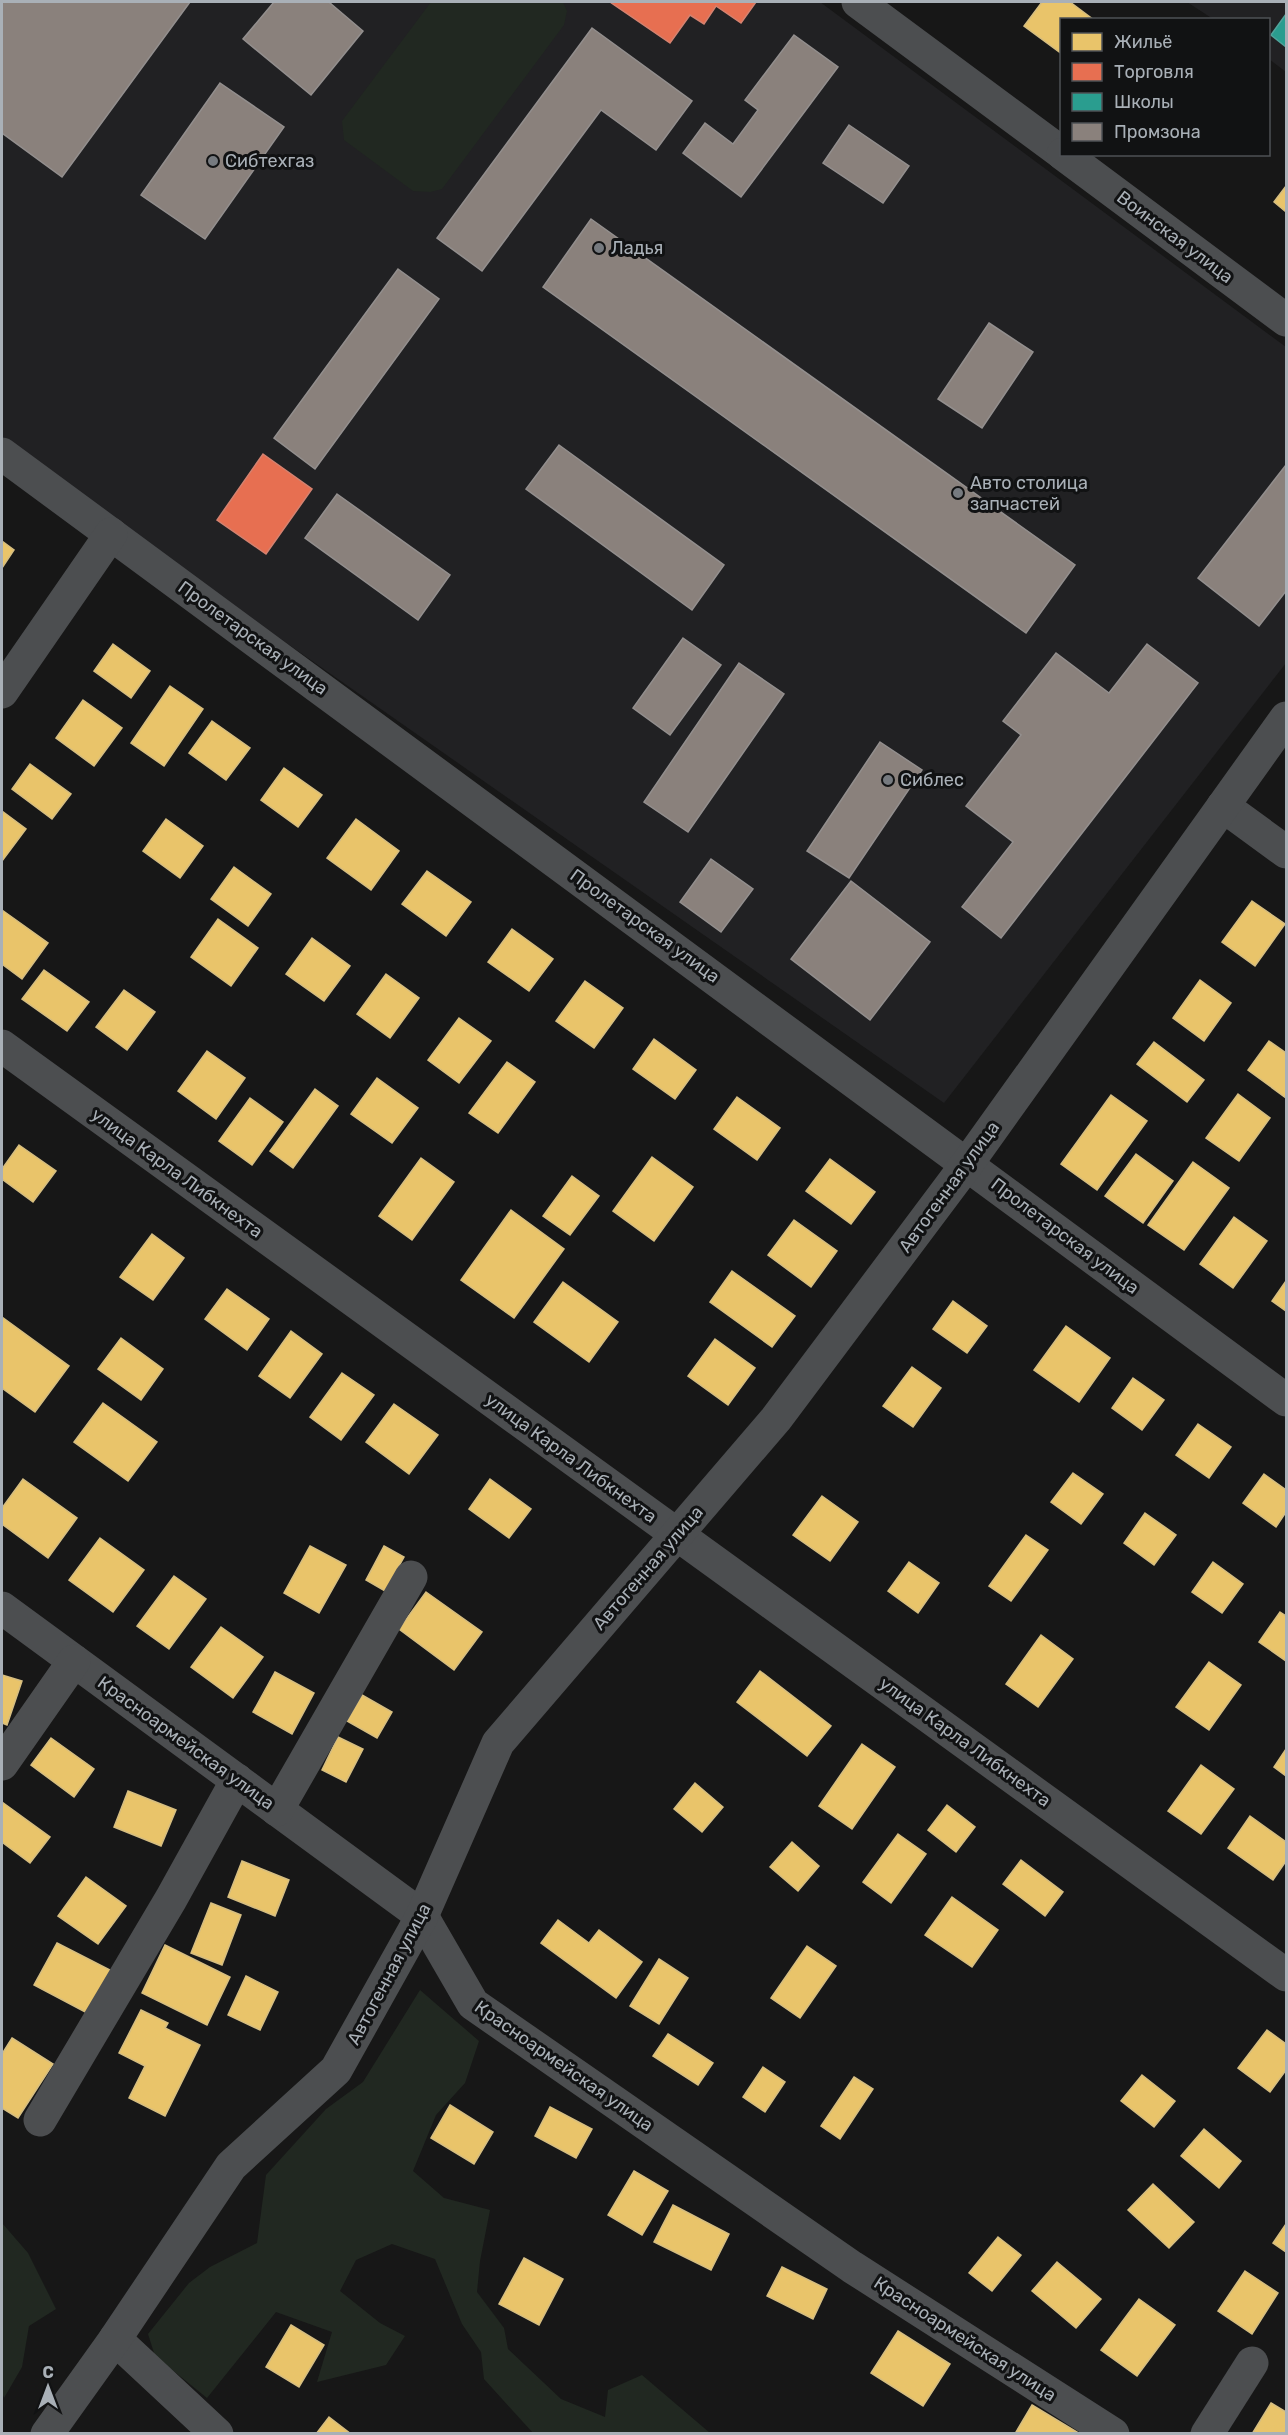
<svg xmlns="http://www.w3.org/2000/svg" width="1288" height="2435" font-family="Rubik,sans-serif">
<rect width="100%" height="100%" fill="#171717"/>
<!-- built -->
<g fill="#212123">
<path d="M 2,2 L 820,2 L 1286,347 L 1286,663 L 944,1103 L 2,444 Z"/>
<path d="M 1187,2 L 1286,2 L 1286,72 L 1269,59 L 1268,20 L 1213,19 Z"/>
</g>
<!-- green -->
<g fill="#212821">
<path d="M 431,2 L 563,2 L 567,11 L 564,25 L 442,189 L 430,192 L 413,191 L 344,140 L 342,121 Z"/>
<path d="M 420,1990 L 479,2041 L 465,2083 L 436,2115 L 413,2171 L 444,2198 L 490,2210 L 480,2261 L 477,2292 L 504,2328 L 508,2349 L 561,2399 L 605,2417 L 608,2390 L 642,2375 L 710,2433 L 533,2433 L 484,2379 L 481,2352 L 462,2324 L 435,2259 L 392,2244 L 356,2260 L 340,2291 L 380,2323 L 405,2336 L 386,2365 L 317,2382 L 332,2332 L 276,2312 L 207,2398 L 155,2356 L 148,2334 L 189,2283 L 210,2267 L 257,2243 L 266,2175 L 326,2109 L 363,2082 Z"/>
<path d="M 2,2223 L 28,2253 L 56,2309 L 29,2326 L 22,2367 L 4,2398 L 2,2392 Z"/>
</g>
<!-- homes -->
<g fill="#e9c46a" stroke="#d6be81" stroke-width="1.5">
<path d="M 1042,2 L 1070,2 L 1094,20 L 1062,20 L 1062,54 L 1024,26 Z"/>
<path d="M 1286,186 L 1286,212 L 1274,202 Z"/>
<path d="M 2,541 L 14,550 L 2,568 Z"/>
<path d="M 113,644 L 150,671 L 131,698 L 94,671 Z"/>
<path d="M 170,686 L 203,709 L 164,766 L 131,743 Z"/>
<path d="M 83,700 L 122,728 L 94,766 L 56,738 Z"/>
<path d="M 212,721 L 250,748 L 226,780 L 189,753 Z"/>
<path d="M 30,764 L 71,794 L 52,819 L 12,789 Z"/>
<path d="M 284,768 L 322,795 L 298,827 L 261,800 Z"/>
<path d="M 2,811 L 26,829 L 2,861 Z"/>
<path d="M 166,819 L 203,846 L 180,878 L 143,851 Z"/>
<path d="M 356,819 L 399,851 L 371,890 L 327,858 Z"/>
<path d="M 234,867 L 271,894 L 248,926 L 211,899 Z"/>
<path d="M 427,871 L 471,902 L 446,936 L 402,904 Z"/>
<path d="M 1252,901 L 1285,924 L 1255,966 L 1222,942 Z"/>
<path d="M 2,910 L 48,943 L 22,979 L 2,964 Z"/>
<path d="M 218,919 L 258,948 L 231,986 L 191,957 Z"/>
<path d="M 512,929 L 553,959 L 529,991 L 488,962 Z"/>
<path d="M 312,938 L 350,966 L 324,1001 L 286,974 Z"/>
<path d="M 44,970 L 89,1002 L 67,1031 L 22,999 Z"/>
<path d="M 386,974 L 419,998 L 390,1038 L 357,1014 Z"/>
<path d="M 1200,980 L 1231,1003 L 1204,1041 L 1173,1018 Z"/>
<path d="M 585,981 L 623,1008 L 594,1048 L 556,1021 Z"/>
<path d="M 124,990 L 155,1012 L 127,1050 L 96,1027 Z"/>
<path d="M 459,1018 L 491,1041 L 459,1083 L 428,1060 Z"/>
<path d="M 654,1039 L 696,1070 L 675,1099 L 633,1069 Z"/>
<path d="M 1269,1041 L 1286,1053 L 1286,1098 L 1248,1070 Z"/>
<path d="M 1154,1042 L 1204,1080 L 1187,1102 L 1137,1064 Z"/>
<path d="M 207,1051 L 245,1078 L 216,1119 L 178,1091 Z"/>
<path d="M 507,1062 L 535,1082 L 498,1133 L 469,1113 Z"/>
<path d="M 377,1078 L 418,1108 L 392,1143 L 351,1114 Z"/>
<path d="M 315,1089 L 338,1106 L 293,1168 L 270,1151 Z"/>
<path d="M 1238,1094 L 1270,1118 L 1239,1161 L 1206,1138 Z"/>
<path d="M 1111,1095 L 1147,1121 L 1097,1190 L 1061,1164 Z"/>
<path d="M 737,1097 L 780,1128 L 757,1160 L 714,1129 Z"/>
<path d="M 250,1098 L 283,1122 L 252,1165 L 219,1141 Z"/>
<path d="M 19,1145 L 56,1171 L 33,1202 L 2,1179 L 2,1169 Z"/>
<path d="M 1136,1154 L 1173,1181 L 1143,1223 L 1105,1196 Z"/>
<path d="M 652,1157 L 693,1187 L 654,1241 L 613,1211 Z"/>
<path d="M 421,1158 L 454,1182 L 412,1240 L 379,1216 Z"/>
<path d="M 830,1159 L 875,1192 L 851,1224 L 806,1191 Z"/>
<path d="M 1193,1162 L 1229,1188 L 1184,1250 L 1148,1225 Z"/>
<path d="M 572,1176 L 599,1196 L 570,1235 L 543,1216 Z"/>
<path d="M 511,1210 L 564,1249 L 514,1318 L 461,1280 Z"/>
<path d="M 1234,1217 L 1267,1241 L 1233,1288 L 1200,1264 Z"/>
<path d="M 794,1220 L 837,1251 L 811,1287 L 768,1255 Z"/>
<path d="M 152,1234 L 184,1258 L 153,1300 L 120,1277 Z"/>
<path d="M 732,1271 L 795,1316 L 772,1347 L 710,1302 Z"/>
<path d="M 1286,1281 L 1286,1311 L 1272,1301 Z"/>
<path d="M 563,1282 L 618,1322 L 589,1362 L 534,1322 Z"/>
<path d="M 227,1289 L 269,1319 L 247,1350 L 205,1319 Z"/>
<path d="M 953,1301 L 987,1326 L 967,1353 L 933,1329 Z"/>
<path d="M 2,1317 L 69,1366 L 35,1412 L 2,1388 Z"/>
<path d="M 1066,1326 L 1110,1358 L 1079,1402 L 1034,1370 Z"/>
<path d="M 291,1331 L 322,1354 L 290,1398 L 259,1376 Z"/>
<path d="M 121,1338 L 163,1369 L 141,1400 L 98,1369 Z"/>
<path d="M 715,1339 L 755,1368 L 728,1405 L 688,1376 Z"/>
<path d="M 912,1367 L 941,1388 L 913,1427 L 883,1406 Z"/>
<path d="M 342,1373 L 374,1395 L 341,1440 L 310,1417 Z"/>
<path d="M 1133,1378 L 1164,1400 L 1142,1430 L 1112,1408 Z"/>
<path d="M 103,1403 L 157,1442 L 128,1481 L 74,1442 Z"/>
<path d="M 394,1404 L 438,1435 L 409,1474 L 366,1442 Z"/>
<path d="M 1198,1424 L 1231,1447 L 1209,1478 L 1176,1455 Z"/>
<path d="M 1073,1473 L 1103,1494 L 1081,1524 L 1051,1502 Z"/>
<path d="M 1264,1474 L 1286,1490 L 1286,1512 L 1276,1527 L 1243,1503 Z"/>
<path d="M 23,1479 L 77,1518 L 48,1558 L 2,1524 L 2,1508 Z"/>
<path d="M 490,1479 L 531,1509 L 509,1538 L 469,1509 Z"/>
<path d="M 822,1496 L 858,1522 L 830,1561 L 793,1535 Z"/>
<path d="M 1145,1513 L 1176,1535 L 1154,1565 L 1124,1543 Z"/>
<path d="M 1026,1535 L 1048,1550 L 1011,1601 L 989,1586 Z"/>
<path d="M 100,1538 L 144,1570 L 113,1612 L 69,1580 Z"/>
<path d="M 310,1546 L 346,1565 L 319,1613 L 284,1593 Z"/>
<path d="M 384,1546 L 404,1557 L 385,1591 L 366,1580 Z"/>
<path d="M 909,1562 L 939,1583 L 918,1613 L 888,1591 Z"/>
<path d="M 1213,1562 L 1243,1584 L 1222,1613 L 1192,1592 Z"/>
<path d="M 174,1576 L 206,1599 L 169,1649 L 137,1626 Z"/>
<path d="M 426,1592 L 482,1632 L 454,1670 L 399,1629 Z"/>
<path d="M 1280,1612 L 1286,1616 L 1286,1661 L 1259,1642 Z"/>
<path d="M 221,1627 L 263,1657 L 233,1698 L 191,1667 Z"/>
<path d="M 1041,1635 L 1073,1659 L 1038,1707 L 1006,1684 Z"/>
<path d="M 1209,1662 L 1241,1685 L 1209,1730 L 1176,1707 Z"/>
<path d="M 760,1671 L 831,1726 L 807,1756 L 737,1702 Z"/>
<path d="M 275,1672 L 314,1693 L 292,1734 L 253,1712 Z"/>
<path d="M 2,1675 L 22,1681 L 7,1725 L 2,1723 Z"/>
<path d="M 362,1695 L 392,1712 L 377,1738 L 347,1721 Z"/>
<path d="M 338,1737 L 363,1749 L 346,1782 L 322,1770 Z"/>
<path d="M 51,1738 L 94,1769 L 74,1797 L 31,1765 Z"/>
<path d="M 862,1744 L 895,1767 L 852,1829 L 819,1806 Z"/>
<path d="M 1286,1749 L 1286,1776 L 1274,1767 Z"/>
<path d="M 1201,1765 L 1234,1789 L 1201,1834 L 1168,1811 Z"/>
<path d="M 695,1783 L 723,1807 L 702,1832 L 674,1809 Z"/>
<path d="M 128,1791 L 176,1810 L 161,1846 L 114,1827 Z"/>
<path d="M 2,1802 L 50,1837 L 30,1863 L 2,1842 Z"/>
<path d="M 947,1805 L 975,1827 L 956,1852 L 928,1830 Z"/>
<path d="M 1250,1816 L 1286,1842 L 1286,1861 L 1273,1880 L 1228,1848 Z"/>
<path d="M 898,1834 L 926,1854 L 891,1903 L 863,1882 Z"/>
<path d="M 792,1842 L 819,1866 L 798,1891 L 770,1867 Z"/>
<path d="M 1021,1860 L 1063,1892 L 1045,1916 L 1003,1884 Z"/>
<path d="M 242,1861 L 289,1880 L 275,1916 L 228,1897 Z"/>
<path d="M 86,1877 L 126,1906 L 98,1944 L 58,1916 Z"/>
<path d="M 952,1897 L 998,1930 L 972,1967 L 925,1935 Z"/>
<path d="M 211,1903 L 241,1915 L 222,1965 L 191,1953 Z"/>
<path d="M 558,1920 L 589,1943 L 599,1930 L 642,1962 L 616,1998 L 541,1943 Z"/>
<path d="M 57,1943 L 112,1971 L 89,2014 L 34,1985 Z"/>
<path d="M 165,1945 L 230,1977 L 207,2025 L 142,1993 Z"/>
<path d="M 807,1946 L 836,1966 L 800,2018 L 771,1998 Z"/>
<path d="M 659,1959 L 688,1978 L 659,2024 L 630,2006 Z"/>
<path d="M 246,1976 L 278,1992 L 260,2030 L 228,2015 Z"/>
<path d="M 141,2010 L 168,2023 L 165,2028 L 200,2045 L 165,2116 L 129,2098 L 145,2066 L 119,2053 Z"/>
<path d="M 1267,2030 L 1286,2044 L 1286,2070 L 1270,2092 L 1238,2068 Z"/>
<path d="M 668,2034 L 713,2063 L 698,2085 L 653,2056 Z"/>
<path d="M 12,2038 L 53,2064 L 18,2118 L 2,2108 L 2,2054 Z"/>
<path d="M 763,2067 L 785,2082 L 765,2112 L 743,2097 Z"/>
<path d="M 1142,2075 L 1175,2101 L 1154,2127 L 1121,2101 Z"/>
<path d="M 854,2077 L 873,2089 L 840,2139 L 821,2126 Z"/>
<path d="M 450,2105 L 493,2132 L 474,2164 L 431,2138 Z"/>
<path d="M 550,2107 L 592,2129 L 576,2158 L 535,2136 Z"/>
<path d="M 1204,2129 L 1241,2161 L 1219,2188 L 1181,2156 Z"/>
<path d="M 634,2171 L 668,2191 L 642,2235 L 608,2215 Z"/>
<path d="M 1153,2184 L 1194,2222 L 1169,2248 L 1128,2210 Z"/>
<path d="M 673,2205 L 729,2234 L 711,2270 L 654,2242 Z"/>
<path d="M 1286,2224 L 1286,2252 L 1273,2243 Z"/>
<path d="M 998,2237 L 1021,2255 L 992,2291 L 969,2273 Z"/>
<path d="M 524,2258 L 563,2279 L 539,2325 L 499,2304 Z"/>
<path d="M 1057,2262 L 1101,2299 L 1076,2328 L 1032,2291 Z"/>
<path d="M 782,2267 L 827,2289 L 813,2319 L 767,2296 Z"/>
<path d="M 1245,2271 L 1278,2293 L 1252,2334 L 1218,2311 Z"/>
<path d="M 1139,2299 L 1175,2325 L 1137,2376 L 1101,2350 Z"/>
<path d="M 291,2325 L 324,2345 L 299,2387 L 266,2367 Z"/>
<path d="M 898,2331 L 950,2364 L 923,2406 L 871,2373 Z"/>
<path d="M 1271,2403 L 1286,2412 L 1286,2434 L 1252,2434 Z"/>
<path d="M 1032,2405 L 1077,2432 L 1076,2434 L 1016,2432 Z"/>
<path d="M 329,2417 L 351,2434 L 316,2434 Z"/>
</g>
<!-- shops -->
<g fill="#e76f51" stroke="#d48270" stroke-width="1.5">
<path d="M 610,2 L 756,2 L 741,23 L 716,6 L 704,24 L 690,15 L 670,43 Z"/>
<path d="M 263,454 L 312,489 L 266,554 L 217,520 Z"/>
</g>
<!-- schools -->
<path fill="#2a9d8f" stroke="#50a39b" stroke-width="1.5" d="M 1286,14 L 1286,47 L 1271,35 Z"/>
<!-- industry -->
<g fill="#8a817c" stroke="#938f8e" stroke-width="1.5">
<path d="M 2,2 L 190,2 L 62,177 L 2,133 Z"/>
<path d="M 274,2 L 332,2 L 330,3 L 363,31 L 311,95 L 243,39 Z"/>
<path d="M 592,28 L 692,101 L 656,150 L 601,110 L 482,271 L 437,238 Z"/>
<path d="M 794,35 L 838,67 L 741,197 L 683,153 L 705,123 L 733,144 L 758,110 L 745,100 Z"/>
<path d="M 220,83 L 284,127 L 205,239 L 141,195 Z"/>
<path d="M 849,125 L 909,166 L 883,203 L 823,163 Z"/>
<path d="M 591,219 L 1075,565 L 1026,633 L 543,287 Z"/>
<path d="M 398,269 L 439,299 L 315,469 L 274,438 Z"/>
<path d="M 989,323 L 1033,352 L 982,428 L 938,399 Z"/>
<path d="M 559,445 L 724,565 L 692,610 L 526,489 Z"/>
<path d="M 1286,465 L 1286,591 L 1259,626 L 1198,578 Z"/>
<path d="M 337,494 L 450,575 L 418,620 L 305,538 Z"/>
<path d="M 683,638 L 721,665 L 670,735 L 633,708 Z"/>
<path d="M 1147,644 L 1198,683 L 1001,938 L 962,907 L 1013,842 L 966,806 L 1021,735 L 1003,721 L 1056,653 L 1109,693 Z"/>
<path d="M 739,663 L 784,694 L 688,832 L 644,802 Z"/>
<path d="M 880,742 L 922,770 L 849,878 L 807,851 Z"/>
<path d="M 711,859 L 753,889 L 721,932 L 680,902 Z"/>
<path d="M 851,881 L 930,942 L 870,1020 L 791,959 Z"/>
</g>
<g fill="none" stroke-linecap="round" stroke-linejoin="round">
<!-- minor -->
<g stroke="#4c4e50" stroke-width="33">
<path d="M 858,2 L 1062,153"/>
<path d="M 1063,154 L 1286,320"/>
<path d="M 2,454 L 1286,1400"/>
<path d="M 2,692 L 111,534"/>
<path d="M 1223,806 L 1286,852"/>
<path d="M 2,1046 L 1286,1975"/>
<path d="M 2,1608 L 422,1916 L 473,2004 L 852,2267 L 1113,2434"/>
<path d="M 2,1764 L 74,1661"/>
<path d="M 277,1810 L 411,1577"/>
<path d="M 40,2120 L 171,1899 L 237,1780"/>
<path d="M 115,2339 L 217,2434"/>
<path d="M 47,2434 L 115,2339 L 231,2166 L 336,2070 L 422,1916 L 498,1743 L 776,1419 L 967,1164 L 1286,718"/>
<path d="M 1207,2434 L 1252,2363"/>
</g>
</g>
<!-- markers -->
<g fill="#767a7f" stroke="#111213" stroke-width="2">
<circle cx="213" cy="161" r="6"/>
<circle cx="599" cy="248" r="6"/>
<circle cx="958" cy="493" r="6"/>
<circle cx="888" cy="780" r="6"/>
</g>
<g text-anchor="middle" stroke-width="6" stroke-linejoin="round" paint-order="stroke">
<!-- poi labels -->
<g font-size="18" fill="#a9b0b7" stroke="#111213" text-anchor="start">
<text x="225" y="167">Сибтехгаз</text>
<text x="611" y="254">Ладья</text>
<text x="970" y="489">Авто столица<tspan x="970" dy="21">запчастей</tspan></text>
<text x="900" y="786">Сиблес</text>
</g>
<!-- street labels -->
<g font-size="18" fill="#a9b0b7" stroke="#111213">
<text transform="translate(1175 237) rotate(37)" y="6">Воинская улица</text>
<text transform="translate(253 638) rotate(36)" y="6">Пролетарская улица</text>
<text transform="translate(645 926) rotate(36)" y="6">Пролетарская улица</text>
<text transform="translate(177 1173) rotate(36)" y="6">улица Карла Либкнехта</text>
<text transform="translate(949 1187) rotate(-54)" y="6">Автогенная улица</text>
<text transform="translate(1065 1236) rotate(37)" y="6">Пролетарская улица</text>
<text transform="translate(571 1458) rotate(36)" y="6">улица Карла Либкнехта</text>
<text transform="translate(648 1568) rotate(-49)" y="6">Автогенная улица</text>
<text transform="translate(965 1742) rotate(36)" y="6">улица Карла Либкнехта</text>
<text transform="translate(186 1743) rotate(36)" y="6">Красноармейская улица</text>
<text transform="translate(389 1974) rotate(-62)" y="6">Автогенная улица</text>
<text transform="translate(564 2066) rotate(35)" y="6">Красноармейская улица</text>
<text transform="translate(965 2339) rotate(33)" y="6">Красноармейская улица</text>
</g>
</g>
<!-- border -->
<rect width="1288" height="2435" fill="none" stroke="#a9b0b7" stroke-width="6"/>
<!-- legend -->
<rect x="1060" y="18" width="210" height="138" fill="#111213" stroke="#4e5155" stroke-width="1.5"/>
<rect x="1072" y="33" width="30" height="18" fill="#e9c46a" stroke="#4e5155" stroke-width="1.5"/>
<text x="1114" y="48" font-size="18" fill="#a9b0b7">Жильё</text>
<rect x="1072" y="63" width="30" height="18" fill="#e76f51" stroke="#4e5155" stroke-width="1.5"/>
<text x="1114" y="78" font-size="18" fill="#a9b0b7">Торговля</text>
<rect x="1072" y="93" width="30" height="18" fill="#2a9d8f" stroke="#4e5155" stroke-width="1.5"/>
<text x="1114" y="108" font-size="18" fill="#a9b0b7">Школы</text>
<rect x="1072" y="123" width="30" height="18" fill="#8a817c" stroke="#4e5155" stroke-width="1.5"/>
<text x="1114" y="138" font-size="18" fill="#a9b0b7">Промзона</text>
<!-- north arrow -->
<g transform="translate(48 2387)" stroke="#111213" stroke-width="4.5" paint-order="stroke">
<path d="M0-4.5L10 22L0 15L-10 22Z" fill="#a9b0b7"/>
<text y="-9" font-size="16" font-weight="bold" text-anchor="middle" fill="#a9b0b7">С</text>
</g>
</svg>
